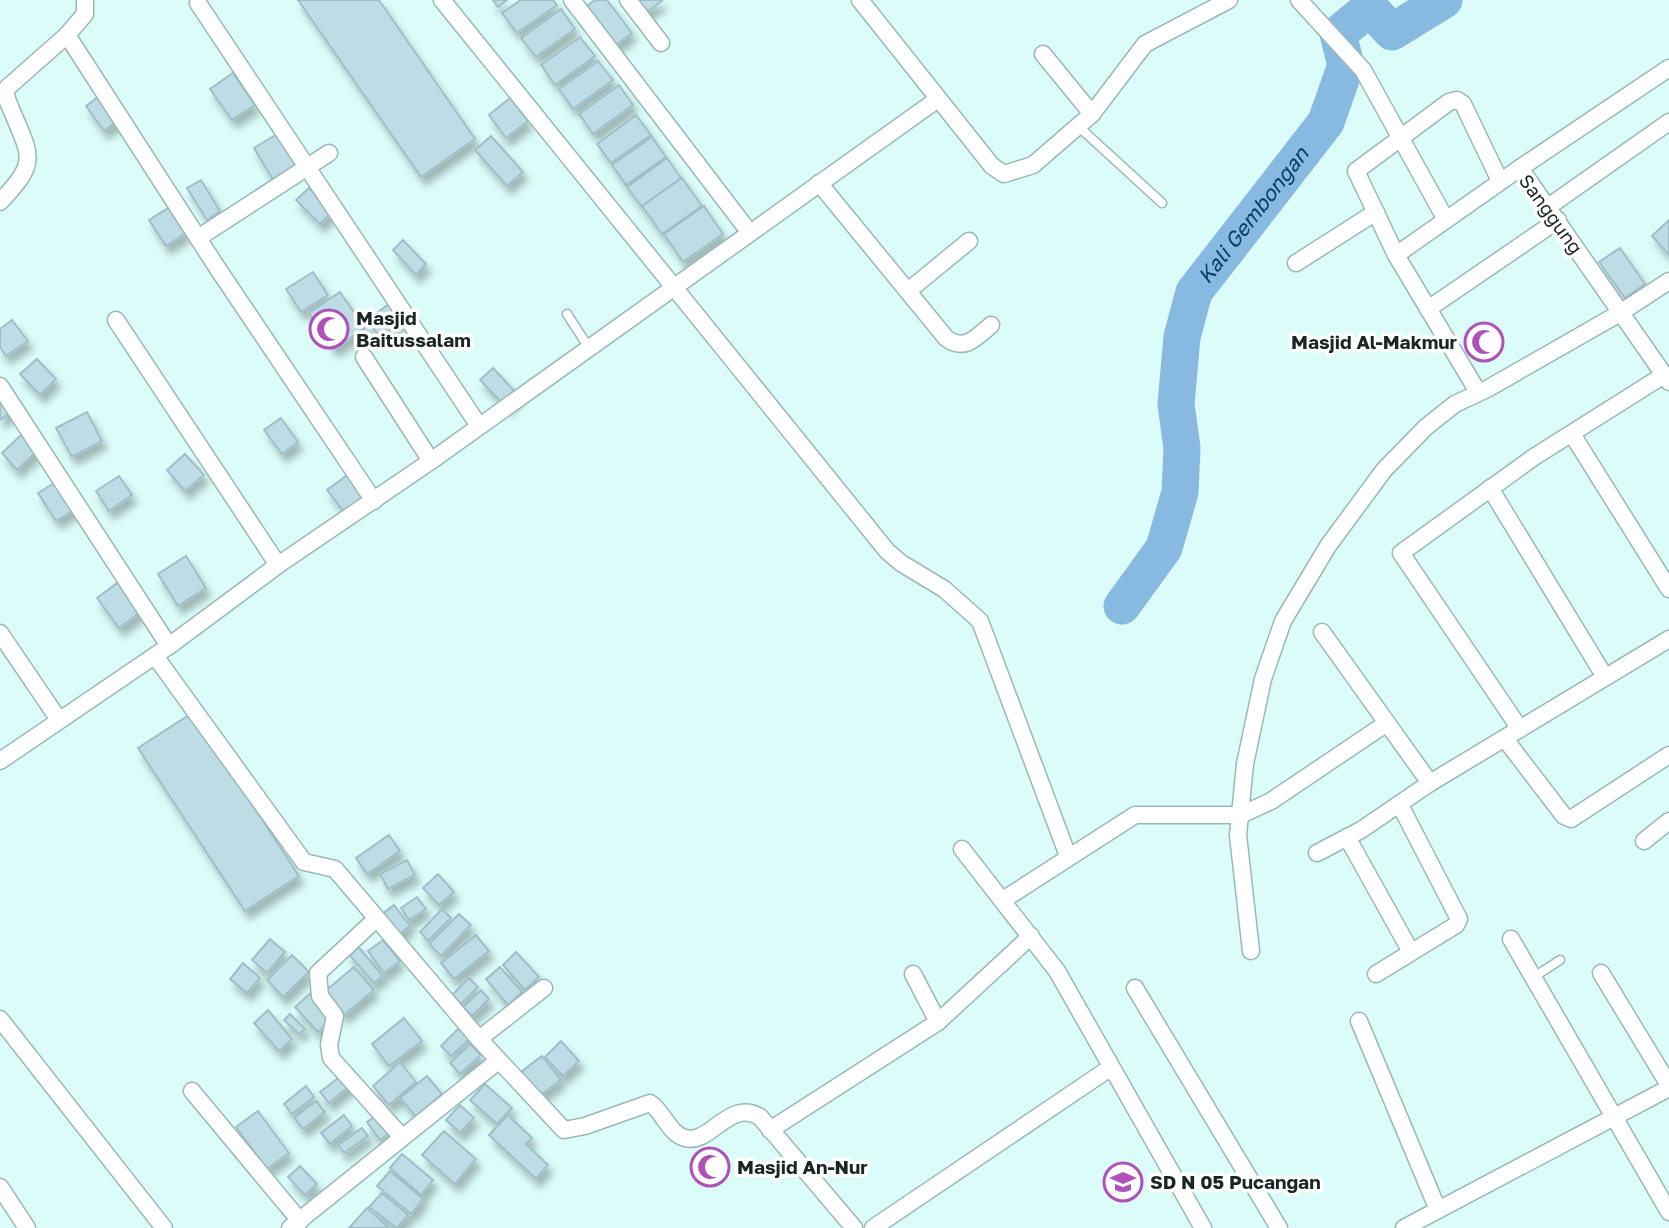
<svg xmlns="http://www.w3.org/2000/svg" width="1669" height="1228" font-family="'Golos Text',sans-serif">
<defs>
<filter id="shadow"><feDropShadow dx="4.5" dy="8" stdDeviation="3.5" flood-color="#0004"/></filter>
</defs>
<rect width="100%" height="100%" fill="#dbfcf9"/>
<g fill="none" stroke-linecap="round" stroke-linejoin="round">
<!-- river -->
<path stroke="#88b9e1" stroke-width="37" id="s1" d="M 1122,606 L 1164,548 L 1180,492 L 1182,448 L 1176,404 L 1182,337 L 1194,292 L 1326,122 L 1346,65 L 1338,34 L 1370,8 L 1392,32 L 1444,0"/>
</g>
<!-- building -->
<g fill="#bddce5" stroke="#a0bec7" stroke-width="2" filter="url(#shadow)">
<path d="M 298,0 L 379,0 L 475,139 L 421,177 Z"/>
<path d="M 493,0 L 507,0 L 498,7 Z"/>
<path d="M 521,0 L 553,0 L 557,5 L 517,33 L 502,13 Z"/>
<path d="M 595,0 L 607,0 L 632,33 L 612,48 L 583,9 Z"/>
<path d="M 630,0 L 661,0 L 662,1 L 642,16 Z"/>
<path d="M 561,9 L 575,29 L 536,57 L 521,38 Z"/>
<path d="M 580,37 L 595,56 L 555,85 L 541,65 Z"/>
<path d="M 598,61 L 613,80 L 573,109 L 559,89 Z"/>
<path d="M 233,73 L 255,105 L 232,120 L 210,89 Z"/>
<path d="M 619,85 L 633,105 L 593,134 L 579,114 Z"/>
<path d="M 101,95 L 120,119 L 104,131 L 86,106 Z"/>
<path d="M 510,98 L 528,121 L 506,138 L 489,115 Z"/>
<path d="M 636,115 L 651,135 L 611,163 L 597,144 Z"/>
<path d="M 277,134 L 297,166 L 274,181 L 254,148 Z"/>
<path d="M 491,136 L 523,172 L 507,186 L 475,150 Z"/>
<path d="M 652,137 L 666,157 L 626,185 L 612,165 Z"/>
<path d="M 667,158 L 681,178 L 642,207 L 627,187 Z"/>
<path d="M 682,178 L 702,206 L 662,234 L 642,206 Z"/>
<path d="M 201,180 L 220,211 L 207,220 L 187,188 Z"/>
<path d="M 309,188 L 332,212 L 320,224 L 296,200 Z"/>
<path d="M 704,206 L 723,234 L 683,262 L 664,234 Z"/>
<path d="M 170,207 L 186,233 L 166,246 L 149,220 Z"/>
<path d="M 1669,220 L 1669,255 L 1652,236 Z"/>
<path d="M 403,240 L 426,264 L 416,275 L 393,250 Z"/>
<path d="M 1620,248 L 1645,284 L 1625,298 L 1599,262 Z"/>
<path d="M 313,272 L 328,295 L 301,312 L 286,289 Z"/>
<path d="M 340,292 L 365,328 L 334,349 L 309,313 Z"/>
<path d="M 389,304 L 402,321 L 380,337 L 367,320 Z"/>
<path d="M 12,320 L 28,341 L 6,356 L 0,347 L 0,329 Z"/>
<path d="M 37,359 L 56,379 L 40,395 L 20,374 Z"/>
<path d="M 493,368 L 518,395 L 506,407 L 480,380 Z"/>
<path d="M 0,395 L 12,412 L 0,420 Z"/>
<path d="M 87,412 L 102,441 L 72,457 L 56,428 Z"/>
<path d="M 281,418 L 298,442 L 282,454 L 264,430 Z"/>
<path d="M 22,434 L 37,451 L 17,470 L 2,453 Z"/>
<path d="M 185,454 L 204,475 L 185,491 L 167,470 Z"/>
<path d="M 350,473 L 367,496 L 345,513 L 327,490 Z"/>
<path d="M 119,476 L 132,495 L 109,511 L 96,491 Z"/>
<path d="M 56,482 L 74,510 L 56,521 L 38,493 Z"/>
<path d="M 186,556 L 206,588 L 178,606 L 158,574 Z"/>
<path d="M 120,581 L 142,611 L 119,628 L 97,598 Z"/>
<path d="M 192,713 L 299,876 L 245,911 L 138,748 Z"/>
<path d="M 389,835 L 400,851 L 367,874 L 356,858 Z"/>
<path d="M 407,860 L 415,875 L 388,889 L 380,874 Z"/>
<path d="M 438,874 L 454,892 L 439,905 L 423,888 Z"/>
<path d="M 417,897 L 426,909 L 409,920 L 401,908 Z"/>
<path d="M 394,905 L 410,926 L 397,936 L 381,915 Z"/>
<path d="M 442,909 L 451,918 L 428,941 L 420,932 Z"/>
<path d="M 459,914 L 471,925 L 441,956 L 429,944 Z"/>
<path d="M 476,935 L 489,951 L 454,979 L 441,963 Z"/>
<path d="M 270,939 L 285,952 L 267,973 L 252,960 Z"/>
<path d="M 383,940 L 400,961 L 384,973 L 368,951 Z"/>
<path d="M 356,944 L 383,976 L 374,983 L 347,952 Z"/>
<path d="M 516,952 L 539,977 L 525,990 L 503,965 Z"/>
<path d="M 292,955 L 309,972 L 283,997 L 267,980 Z"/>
<path d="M 243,963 L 260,978 L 247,993 L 230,979 Z"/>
<path d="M 354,967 L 374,990 L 344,1015 L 324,992 Z"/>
<path d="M 500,967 L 522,992 L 508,1005 L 486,979 Z"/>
<path d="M 469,978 L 478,987 L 461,1004 L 452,995 Z"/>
<path d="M 481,990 L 489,999 L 472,1016 L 463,1007 Z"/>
<path d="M 312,992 L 335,1017 L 318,1032 L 295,1007 Z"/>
<path d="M 268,1010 L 292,1039 L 279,1051 L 254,1023 Z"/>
<path d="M 290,1014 L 305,1029 L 299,1034 L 284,1020 Z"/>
<path d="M 404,1018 L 422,1041 L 389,1066 L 372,1044 Z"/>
<path d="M 461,1026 L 472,1037 L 451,1056 L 441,1046 Z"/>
<path d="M 561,1041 L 579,1061 L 563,1076 L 545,1057 Z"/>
<path d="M 470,1044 L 481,1055 L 460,1074 L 450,1063 Z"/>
<path d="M 542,1056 L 561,1080 L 535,1099 L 517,1075 Z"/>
<path d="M 400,1062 L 416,1082 L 389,1105 L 373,1086 Z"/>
<path d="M 342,1075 L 351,1085 L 329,1103 L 320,1092 Z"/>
<path d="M 427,1076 L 442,1094 L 416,1117 L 400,1098 Z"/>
<path d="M 485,1084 L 512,1108 L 497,1124 L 470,1100 Z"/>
<path d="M 306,1086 L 314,1097 L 292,1114 L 284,1104 Z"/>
<path d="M 316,1101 L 325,1112 L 303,1129 L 294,1118 Z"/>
<path d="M 460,1105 L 474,1118 L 460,1133 L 446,1120 Z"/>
<path d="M 258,1111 L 289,1153 L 267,1169 L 236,1127 Z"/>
<path d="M 379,1114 L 391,1132 L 380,1140 L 367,1122 Z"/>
<path d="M 344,1115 L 352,1126 L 330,1144 L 321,1133 Z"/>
<path d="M 508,1115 L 532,1138 L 526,1144 L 548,1165 L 536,1179 L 489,1135 Z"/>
<path d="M 362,1128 L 368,1136 L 344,1153 L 338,1145 Z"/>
<path d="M 444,1131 L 476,1159 L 455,1184 L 422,1155 Z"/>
<path d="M 402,1154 L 433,1180 L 421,1195 L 390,1168 Z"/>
<path d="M 300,1166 L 317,1184 L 305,1195 L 288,1177 Z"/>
<path d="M 390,1171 L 423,1199 L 411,1214 L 377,1186 Z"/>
<path d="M 382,1193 L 408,1215 L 397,1228 L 369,1207 Z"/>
<path d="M 367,1208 L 389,1228 L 349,1228 Z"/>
</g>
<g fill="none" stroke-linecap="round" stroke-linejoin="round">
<defs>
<g id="lane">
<path d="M 1078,126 L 1162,203"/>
<path d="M 567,314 L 589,348"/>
<path d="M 1534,977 L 1560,960"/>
</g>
<g id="street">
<path d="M 442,0 L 887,551 L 901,563 L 944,589 L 980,621 L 1068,856"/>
<path d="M 572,0 L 750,233"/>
<path d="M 628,0 L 661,43"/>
<path d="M 860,0 L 992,166 L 1004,174 L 1033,165 L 1092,114 L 1145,44 L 1229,0"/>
<path d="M 1299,0 L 1363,70 L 1445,218"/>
<path d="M 198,3 L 479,426"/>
<path d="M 67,35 L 216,266 L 374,501"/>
<path d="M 1043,54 L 1092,114"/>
<path d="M 1520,168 L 1669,68"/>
<path d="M 819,183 L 946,338 C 964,352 976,338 991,325"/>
<path d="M 0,202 C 39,161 31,157 11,109 C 8,101 4,95 7,88 L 67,35 L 85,14 L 85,0"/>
<path d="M 1548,207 L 1669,122"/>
<path d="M 198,238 L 329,153"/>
<path d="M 1396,255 L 1520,168 L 1669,382"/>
<path d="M 1296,263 L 1376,212"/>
<path d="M 908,291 L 969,241"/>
<path d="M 1428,309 L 1558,220"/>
<path d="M 116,320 L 278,565"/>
<path d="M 364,357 L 431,461"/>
<path d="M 0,386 L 169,646"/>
<path d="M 1478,392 L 1396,255 L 1356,171 L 1449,102 L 1457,100 L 1463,104 L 1500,181"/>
<path d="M 1572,434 L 1669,589"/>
<path d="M 1490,488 L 1605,677"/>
<path d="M 1322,632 L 1387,723"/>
<path d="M 0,633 L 59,720"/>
<path d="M 155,656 L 304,862 L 335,869 L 479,1039 L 564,1130 L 585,1126 L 650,1103 C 663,1111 669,1134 685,1138 C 711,1145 729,1098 760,1117 L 854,1228"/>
<path d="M 1520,729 L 1401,553 L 1534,457 L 1664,375"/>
<path d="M 1505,739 L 1564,816 L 1571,819 L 1669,755"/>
<path d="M 0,761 L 169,646 L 278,565 L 431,461 L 938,99"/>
<path d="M 1347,837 L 1411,952"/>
<path d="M 1644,841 L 1669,821"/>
<path d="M 962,849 L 1057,971 L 1203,1228"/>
<path d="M 1317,853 L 1361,830 L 1430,783 L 1669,639"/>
<path d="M 1003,900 L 1135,815 L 1241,815 L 1271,801 L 1387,723 L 1430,783"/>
<path d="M 376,919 L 318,973 L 320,996 L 335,1016 L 329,1045 L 331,1058 L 402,1137"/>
<path d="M 1511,939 L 1669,1212"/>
<path d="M 1251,951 L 1238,835 L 1245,764 L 1263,679 L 1283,621 L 1328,546 L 1384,470 L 1426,427 L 1455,404 L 1487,389 L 1620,313 L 1669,281"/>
<path d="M 1601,973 L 1669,1085"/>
<path d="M 1376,974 L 1456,925 L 1459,919 L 1400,805"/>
<path d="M 1135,988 L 1279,1228"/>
<path d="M 0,1019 L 164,1228"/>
<path d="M 1359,1021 L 1438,1210"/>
<path d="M 938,1022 L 1031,936"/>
<path d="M 479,1039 L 544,988"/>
<path d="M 192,1091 L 300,1221"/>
<path d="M 770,1130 L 938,1022 L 913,974"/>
<path d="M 0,1187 L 27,1228"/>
<path d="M 290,1228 L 498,1061"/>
<path d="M 873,1228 L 1110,1068"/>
<path d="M 1404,1228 L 1669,1088"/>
</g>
</defs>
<!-- lane casing -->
<use href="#lane" stroke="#99b9b6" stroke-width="11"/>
<!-- street casing -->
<use href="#street" stroke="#99b9b6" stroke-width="19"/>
<!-- lane -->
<use href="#lane" stroke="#fff" stroke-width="8"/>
<!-- street -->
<use href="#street" stroke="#fff" stroke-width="16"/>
</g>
<!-- icons -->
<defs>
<symbol id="mosque-ring" viewBox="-11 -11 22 22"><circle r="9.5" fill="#fff" stroke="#b051ba" stroke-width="1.5"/><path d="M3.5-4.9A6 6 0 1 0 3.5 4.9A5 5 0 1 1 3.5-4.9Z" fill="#b051ba"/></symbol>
<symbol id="school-ring" viewBox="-11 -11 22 22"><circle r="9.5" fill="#fff" stroke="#b051ba" stroke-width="1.5"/><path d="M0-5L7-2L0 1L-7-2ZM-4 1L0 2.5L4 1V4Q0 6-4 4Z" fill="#b051ba"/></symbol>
</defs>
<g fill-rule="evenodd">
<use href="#mosque-ring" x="307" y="307" width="44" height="44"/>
<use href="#mosque-ring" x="1462" y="320" width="44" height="44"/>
<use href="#mosque-ring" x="688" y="1145" width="44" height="44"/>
<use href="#school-ring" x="1101" y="1160" width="44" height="44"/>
</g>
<g text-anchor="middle" stroke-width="7" stroke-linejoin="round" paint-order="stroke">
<!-- street labels -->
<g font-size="19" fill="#1a2625" stroke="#fff">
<text transform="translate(1551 214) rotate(54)" y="7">Sanggung</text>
</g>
<!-- poi labels -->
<g font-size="19" font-weight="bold" fill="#1a2625" stroke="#fff" text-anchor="start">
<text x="356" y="325">Masjid<tspan x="356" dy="22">Baitussalam</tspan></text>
<text x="1457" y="349" text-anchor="end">Masjid Al-Makmur</text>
<text x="737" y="1174">Masjid An-Nur</text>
<text x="1150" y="1189">SD N 05 Pucangan</text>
</g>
<!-- water labels -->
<g font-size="21" font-style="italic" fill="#024066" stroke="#fff">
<text dy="7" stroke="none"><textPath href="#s1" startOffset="429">Kali Gembongan</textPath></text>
</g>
</g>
</svg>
